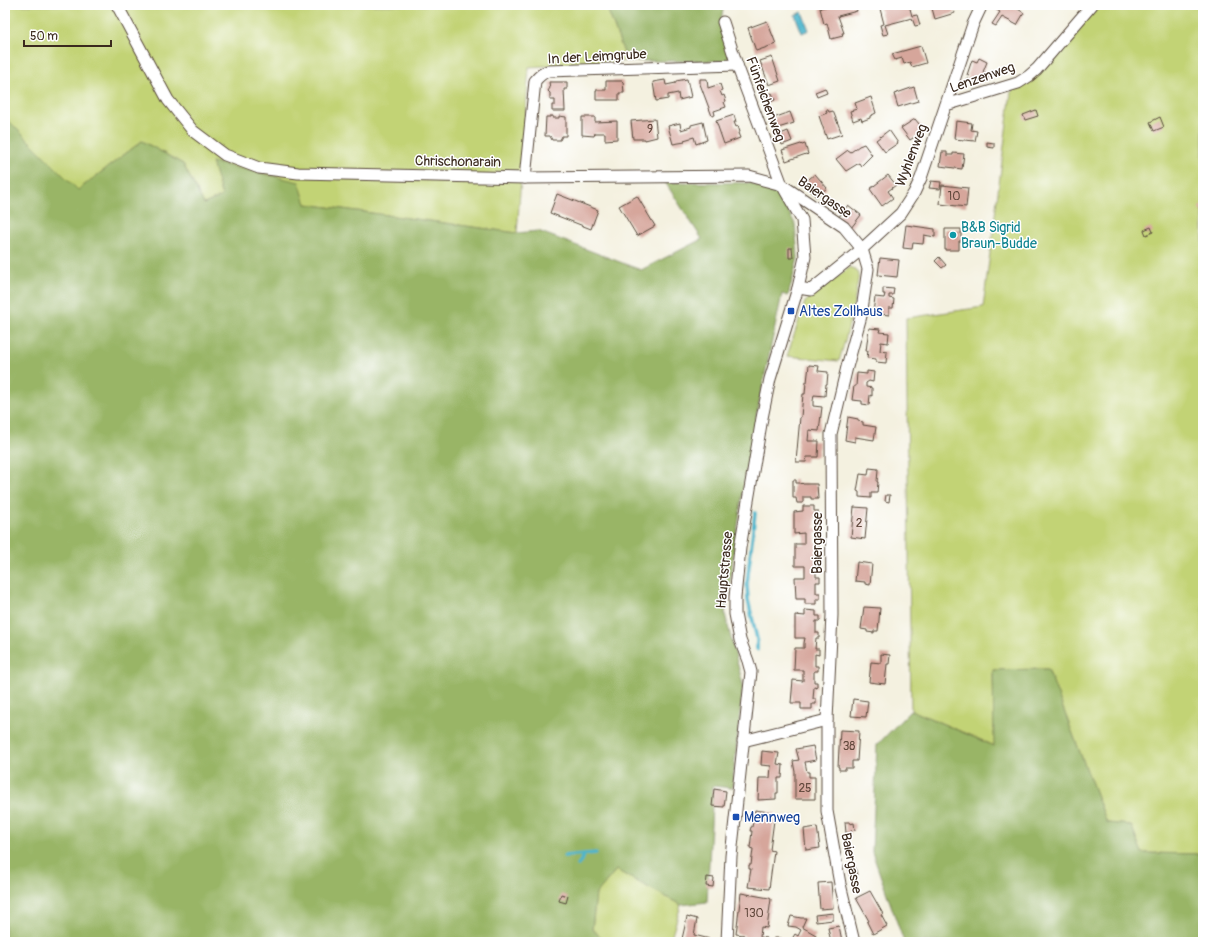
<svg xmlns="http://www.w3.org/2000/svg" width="1208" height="947" font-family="Pangolin,sans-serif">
<rect width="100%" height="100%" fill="#fff"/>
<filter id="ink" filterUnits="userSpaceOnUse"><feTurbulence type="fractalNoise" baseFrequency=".025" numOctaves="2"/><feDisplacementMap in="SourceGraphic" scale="8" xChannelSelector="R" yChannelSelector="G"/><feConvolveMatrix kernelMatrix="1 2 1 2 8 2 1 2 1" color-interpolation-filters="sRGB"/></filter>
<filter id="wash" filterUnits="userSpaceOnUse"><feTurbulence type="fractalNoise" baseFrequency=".012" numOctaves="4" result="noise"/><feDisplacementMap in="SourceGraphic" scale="16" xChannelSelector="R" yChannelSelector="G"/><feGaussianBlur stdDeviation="0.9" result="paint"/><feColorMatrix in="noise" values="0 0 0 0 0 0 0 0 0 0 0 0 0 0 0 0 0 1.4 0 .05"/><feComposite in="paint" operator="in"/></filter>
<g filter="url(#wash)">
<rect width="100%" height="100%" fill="#f4f1e0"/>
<!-- green -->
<g fill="#c2d375" stroke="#7e7e4a">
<path d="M 5,5 L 606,5 L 627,61 L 529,67 L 517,233 L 306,204 L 212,162 L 222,196 L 204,204 L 183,164 L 142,141 L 78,190 L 5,117 Z"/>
<path d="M 1098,5 L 1203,5 L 1203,854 L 1142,853 L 1131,825 L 1107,823 L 1048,669 L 993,670 L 995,746 L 911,710 L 906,318 L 983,307 L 1011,92 Z"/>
<path d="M 850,267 L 859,273 C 855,303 848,332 839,361 L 787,356 L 805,302 Z"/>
<path d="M 616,870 L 681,905 L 670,942 L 606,942 L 592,929 L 596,893 Z"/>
</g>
<!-- forest -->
<g fill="#99b566" stroke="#6a7042">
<path d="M 606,5 L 724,5 L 720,25 L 731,61 L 627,61 Z"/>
<path d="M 5,117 L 78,190 L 142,141 L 183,164 L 204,204 L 222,196 L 212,162 L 299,182 L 306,204 L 517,233 L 538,231 L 641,270 L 702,239 L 665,182 L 751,183 L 780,195 L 795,224 L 798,258 L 788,296 L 782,294 L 757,412 L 744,483 L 725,614 L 743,685 L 732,788 L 713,786 L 707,902 L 681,905 L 616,870 L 596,894 L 592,929 L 606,942 L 5,942 Z"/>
<path d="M 1048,669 L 1107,823 L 1131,825 L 1142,853 L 1203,854 L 1203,942 L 904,942 L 872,852 L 877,745 L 911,710 L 994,746 L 993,670 Z"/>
</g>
<!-- water -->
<path fill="#4eb5cc" stroke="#447075" d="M 802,12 L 809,30 L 802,33 L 795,15 Z"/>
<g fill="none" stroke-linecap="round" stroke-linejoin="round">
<!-- stream -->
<g stroke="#4eb5cc" stroke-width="3.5">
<path d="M 755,513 L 747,584 L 748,600 L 757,639 L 757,649"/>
<path d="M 564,856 L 596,853"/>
<path d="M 578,865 L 585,854"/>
</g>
</g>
<g id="blocks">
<!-- building -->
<g fill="#d6a69b">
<path d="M 833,5 L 855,5 L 857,11 L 838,16 L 844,33 L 842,33 L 843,36 L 831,39 L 827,23 L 824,24 L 820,8 Z"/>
<path d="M 879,5 L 909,5 L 912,16 L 917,15 L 920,25 L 915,26 L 912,18 L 885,25 L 888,34 L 883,35 L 880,25 L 884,24 Z"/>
<path d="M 931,5 L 952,5 L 955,13 L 935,19 Z"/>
<path d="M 993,5 L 1012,5 L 1024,13 L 1017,25 L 1002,17 L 996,26 L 992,24 L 1000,12 L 992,7 Z"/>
<path d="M 767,21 L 776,44 L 756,51 L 748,28 Z"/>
<path d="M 921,46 L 926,63 L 912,67 L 910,62 L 904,64 L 902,58 L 895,60 L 892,54 Z"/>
<path d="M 772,57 L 780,81 L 769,85 L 760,61 Z"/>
<path d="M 979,58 L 987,62 L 983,72 L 989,74 L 986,82 L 980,80 L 978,85 L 967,81 L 969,76 L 967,75 L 972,60 L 977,62 Z"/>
<path d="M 687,79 L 691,97 L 679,100 L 678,93 L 668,95 L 668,99 L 656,101 L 653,82 L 665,80 L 666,85 L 676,83 L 676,81 Z"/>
<path d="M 700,79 L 707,79 L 708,88 L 720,84 L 722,90 L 720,91 L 722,96 L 724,95 L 726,101 L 724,102 L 726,107 L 714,111 L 715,115 L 712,116 L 700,84 Z"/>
<path d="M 606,81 L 622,81 L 623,82 L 624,93 L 619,93 L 619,100 L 596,100 L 596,90 L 606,90 Z"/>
<path d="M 549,82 L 567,82 L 567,89 L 564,89 L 565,111 L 552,111 L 552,105 L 555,105 L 555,100 L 550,100 L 550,93 L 548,91 L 550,88 Z"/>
<path d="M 914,87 L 918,101 L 898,107 L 894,94 Z"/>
<path d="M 825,88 L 827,93 L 817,97 L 815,92 Z"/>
<path d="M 772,93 L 775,100 L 766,104 L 763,96 Z"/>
<path d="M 871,97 L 876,113 L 870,116 L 870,118 L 862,121 L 861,118 L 853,121 L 850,111 L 857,109 L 855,103 Z"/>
<path d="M 826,110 L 828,110 L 829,112 L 833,111 L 842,134 L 827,139 L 819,116 L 827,113 Z"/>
<path d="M 1036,110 L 1038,116 L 1025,120 L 1023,115 Z"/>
<path d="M 790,112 L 794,123 L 775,129 L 771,119 Z"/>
<path d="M 734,115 L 736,122 L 734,122 L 736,127 L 738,126 L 740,132 L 738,133 L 740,138 L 724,144 L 716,121 Z"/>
<path d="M 550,116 L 553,116 L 553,118 L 559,118 L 559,116 L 566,117 L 566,136 L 562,136 L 560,140 L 552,140 L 550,136 L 545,136 L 546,117 L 550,117 Z"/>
<path d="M 582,117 L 595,117 L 595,122 L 617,121 L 617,139 L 605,140 L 605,133 L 595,133 L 594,136 L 582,135 Z"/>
<path d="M 1160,117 L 1164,127 L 1154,131 L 1150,122 Z"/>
<path d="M 655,119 L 657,137 L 645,140 L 645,139 L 633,139 L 631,121 Z"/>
<path d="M 915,119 L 924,130 L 922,132 L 921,137 L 916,136 L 910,140 L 901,128 Z"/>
<path d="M 956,121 L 972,123 L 971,130 L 977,131 L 975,141 L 954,139 Z"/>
<path d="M 703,122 L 707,140 L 696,144 L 694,137 L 684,140 L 685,142 L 673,144 L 668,126 L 680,123 L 681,130 L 691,127 L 691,125 Z"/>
<path d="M 889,130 L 898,143 L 885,152 L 876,140 Z"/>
<path d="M 788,131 L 792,141 L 782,145 L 778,135 Z"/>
<path d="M 987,142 L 994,143 L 994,148 L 987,147 Z"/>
<path d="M 801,144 L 802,145 L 805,144 L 808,154 L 807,155 L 806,154 L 786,161 L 782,150 Z"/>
<path d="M 864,144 L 872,155 L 861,166 L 859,163 L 846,171 L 836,159 L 848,150 L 851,152 L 859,146 Z"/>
<path d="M 942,152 L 947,152 L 947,155 L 953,155 L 953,153 L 964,154 L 962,169 L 940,166 Z"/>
<path d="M 815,174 L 827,188 L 816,197 L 804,183 Z"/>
<path d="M 888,175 L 896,185 L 888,191 L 893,198 L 882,206 L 870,189 Z"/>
<path d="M 931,181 L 941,182 L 940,189 L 929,188 Z"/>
<path d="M 942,185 L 968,188 L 966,207 L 940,204 Z"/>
<path d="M 557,194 L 598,210 L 591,229 L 550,213 Z"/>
<path d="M 637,196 L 655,226 L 637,236 L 619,206 Z"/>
<path d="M 848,205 L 861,215 L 851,228 L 838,218 Z"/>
<path d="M 1203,205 L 1203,211 L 1201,212 L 1199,207 Z"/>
<path d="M 906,225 L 935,229 L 935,237 L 924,235 L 923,244 L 913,243 L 912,249 L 903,248 Z"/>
<path d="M 1151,227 L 1153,232 L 1146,235 L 1144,230 Z"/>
<path d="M 945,229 L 961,229 L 961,241 L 959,241 L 959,250 L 945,250 Z"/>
<path d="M 789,248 L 792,248 L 793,258 L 789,258 Z"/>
<path d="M 939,257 L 946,265 L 942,268 L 935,261 Z"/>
<path d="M 880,258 L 899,260 L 897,277 L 878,275 Z"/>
<path d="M 883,288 L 894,289 L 893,295 L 889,295 L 889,298 L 894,299 L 893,308 L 889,308 L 889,315 L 873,313 L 875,297 L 884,298 L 885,294 L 883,294 Z"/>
<path d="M 869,328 L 880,329 L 879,332 L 889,333 L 888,343 L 881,342 L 880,351 L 887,352 L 886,363 L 876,362 L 876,359 L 867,358 L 868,351 L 866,351 Z"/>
<path d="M 809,365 L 819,366 L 818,371 L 828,372 L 827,384 L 826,384 L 825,396 L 814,395 L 813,401 L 813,406 L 822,407 L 819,431 L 809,430 L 808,441 L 819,441 L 818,457 L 807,457 L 806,462 L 796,462 L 800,417 L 801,417 L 803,394 L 805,394 L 806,382 L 807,382 Z"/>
<path d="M 867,371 L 874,372 L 873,382 L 869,381 L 866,383 L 866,387 L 872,388 L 872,396 L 870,395 L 869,405 L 862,404 L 862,401 L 852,400 L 854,386 L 856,386 L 857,373 L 867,374 Z"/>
<path d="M 848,417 L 858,419 L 858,421 L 863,422 L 863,425 L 876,427 L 874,440 L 855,437 L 855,442 L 845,440 Z"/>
<path d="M 869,468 L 878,469 L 877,482 L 878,482 L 877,493 L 871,493 L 871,498 L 859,497 L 859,492 L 857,491 L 860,474 L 868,475 Z"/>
<path d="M 793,480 L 796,480 L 796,483 L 800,483 L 801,484 L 802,483 L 803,484 L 817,484 L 818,499 L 811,499 L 811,497 L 803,497 L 803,503 L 797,503 L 796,498 L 793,498 Z"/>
<path d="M 886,495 L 890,495 L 889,502 L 885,501 Z"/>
<path d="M 803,506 L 814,506 L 814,511 L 818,511 L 818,516 L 815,516 L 815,528 L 818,528 L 819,533 L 815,533 L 816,544 L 819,544 L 819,549 L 816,549 L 816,561 L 820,560 L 820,566 L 816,566 L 816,577 L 820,577 L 820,582 L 816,582 L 816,593 L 820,593 L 820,599 L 816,599 L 816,604 L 805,604 L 805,599 L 796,599 L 795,577 L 805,577 L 805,566 L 795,566 L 795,544 L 804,544 L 804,533 L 794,534 L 794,512 L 803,511 Z"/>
<path d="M 854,507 L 868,508 L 865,539 L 851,537 Z"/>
<path d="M 857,562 L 872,564 L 870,585 L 865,584 L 865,582 L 855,581 Z"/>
<path d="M 864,607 L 880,608 L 878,631 L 874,631 L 874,633 L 867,632 L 867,630 L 861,629 Z"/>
<path d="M 805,610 L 816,611 L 816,616 L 820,616 L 820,621 L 816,621 L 816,633 L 819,633 L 819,638 L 816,638 L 815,649 L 819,649 L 819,655 L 815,654 L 815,666 L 818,666 L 818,671 L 814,671 L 814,682 L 817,682 L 817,688 L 814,687 L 813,699 L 816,699 L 816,704 L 812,704 L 812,709 L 801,709 L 801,703 L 791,703 L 793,680 L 803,681 L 803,670 L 794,670 L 795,648 L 804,648 L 804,643 L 805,638 L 795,638 L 795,615 L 805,616 Z"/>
<path d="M 881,654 L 890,655 L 889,664 L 887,664 L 885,684 L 869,682 L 871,662 L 881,663 Z"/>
<path d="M 853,699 L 868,701 L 866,717 L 851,716 Z"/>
<path d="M 840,730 L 859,731 L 857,761 L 852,761 L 852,768 L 845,768 L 845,770 L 839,770 L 839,767 L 838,767 Z"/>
<path d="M 813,746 L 816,760 L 805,762 L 807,772 L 809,772 L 809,777 L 815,777 L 815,799 L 795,799 L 795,772 L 793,761 L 799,760 L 796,749 Z"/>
<path d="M 762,751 L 779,753 L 777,764 L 783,765 L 782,778 L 778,778 L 778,793 L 776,793 L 776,799 L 758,800 L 759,778 L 770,778 L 771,766 L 761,765 Z"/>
<path d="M 714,789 L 726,791 L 724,807 L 712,806 Z"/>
<path d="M 755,810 L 775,813 L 770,850 L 774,851 L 769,889 L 748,887 L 751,869 L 749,869 L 749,865 L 751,865 L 753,849 L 750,848 L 752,831 L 750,831 L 751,827 L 752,827 Z"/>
<path d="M 845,822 L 850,822 L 850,824 L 854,823 L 855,830 L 851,831 L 851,833 L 846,833 Z"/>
<path d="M 817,827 L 820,848 L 806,850 L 804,829 Z"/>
<path d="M 854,863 L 857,875 L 850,876 L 848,865 Z"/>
<path d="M 707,877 L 714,878 L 713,887 L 706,886 Z"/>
<path d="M 831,882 L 833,908 L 820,909 L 818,883 Z"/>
<path d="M 870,891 L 883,914 L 881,915 L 887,926 L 873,934 L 867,922 L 869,921 L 856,898 Z"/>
<path d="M 741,893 L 769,898 L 771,899 L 767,928 L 761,927 L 760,937 L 767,938 L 766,941 L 758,940 L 758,942 L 743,942 L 744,935 L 736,934 Z"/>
<path d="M 561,894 L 568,896 L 566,903 L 559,901 Z"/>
<path d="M 833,913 L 833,920 L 816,922 L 815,915 Z"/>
<path d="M 791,916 L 801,918 L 806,918 L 802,927 L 816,935 L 812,942 L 790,942 L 795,934 L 798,936 L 801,930 L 796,927 L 788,926 Z"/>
<path d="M 687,917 L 690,918 L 690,917 L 697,919 L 694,935 L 710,939 L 710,942 L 691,942 L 682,939 Z"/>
<path d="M 839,926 L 842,941 L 831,942 L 828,928 Z"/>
<rect x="774" y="938" width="7" height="4"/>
</g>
</g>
</g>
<g filter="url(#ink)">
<use href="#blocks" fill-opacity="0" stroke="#57483b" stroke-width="1"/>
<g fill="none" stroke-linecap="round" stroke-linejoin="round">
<defs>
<g id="minor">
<path d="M 117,5 L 168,100 L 193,131 L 225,155 L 259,168 L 298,173 L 525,178 L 749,176 L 782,185 L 802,220 L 805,257 L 798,288 L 770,379 L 762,418 L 740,548 L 735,597 L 735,614 L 740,640 L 748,661 L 751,672 L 731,856 L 727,942"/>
<path d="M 723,22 L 737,65 L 782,185 L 844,227 L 862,249 L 868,269 L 861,316 L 847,367 L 831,434 L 832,615 L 827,720 L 827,811 L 840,884 L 854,942"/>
<path d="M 946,105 L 1018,83 L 1029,76 L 1037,69 L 1092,5"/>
<path d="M 525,178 L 535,81 C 539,76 542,73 548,71 L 737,65"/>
<path d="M 798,288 L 811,290 L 862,249 L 901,213 L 914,193 L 921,178 L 973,24 L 982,5"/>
<path d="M 743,741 L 827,720"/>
</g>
</defs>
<!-- minor casing -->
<use href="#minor" stroke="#57483b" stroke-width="13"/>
<!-- minor -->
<use href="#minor" stroke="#fff" stroke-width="11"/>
</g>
</g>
<!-- markers -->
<circle fill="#0f9aa8" stroke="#fff" stroke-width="1.5" cx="953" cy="235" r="4"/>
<g fill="#1a4fb4" stroke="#fff" stroke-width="1.5">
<rect x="787" y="307" width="8" height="8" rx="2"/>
<rect x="732" y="813" width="8" height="8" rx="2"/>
</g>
<g text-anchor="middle" stroke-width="3" stroke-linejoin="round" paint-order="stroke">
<!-- number labels -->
<g font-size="12" fill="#62493d">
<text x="650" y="133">9</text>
<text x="954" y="200">10</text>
<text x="859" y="527">2</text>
<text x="849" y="750">38</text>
<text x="805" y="792">25</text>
<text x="754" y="917">130</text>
</g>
<!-- street labels -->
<g font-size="14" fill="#3b2a1e" stroke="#fff">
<text transform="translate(597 56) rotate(-3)" y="5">In der Leimgrube</text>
<text transform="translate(982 77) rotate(-19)" y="5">Lenzenweg</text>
<text transform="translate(766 99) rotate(70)" y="5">Fünfeichenweg</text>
<text transform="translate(911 155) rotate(-69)" y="5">Wyhlenweg</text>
<text transform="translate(458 161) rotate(1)" y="5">Chrischonarain</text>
<text transform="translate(825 197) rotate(35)" y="5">Baiergasse</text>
<text transform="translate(817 543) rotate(-90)" y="5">Baiergasse</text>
<text transform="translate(724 570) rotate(-85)" y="5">Hauptstrasse</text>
<text transform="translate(852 863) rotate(79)" y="5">Baiergasse</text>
</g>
<!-- culture labels -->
<g font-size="14" fill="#0d838f" stroke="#fff" text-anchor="start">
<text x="961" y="232">B&amp;B Sigrid<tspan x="961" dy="16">Braun-Budde</tspan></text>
</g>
<!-- transit labels -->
<g font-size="14" fill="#164399" stroke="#fff" text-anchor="start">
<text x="799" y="316">Altes Zollhaus</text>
<text x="744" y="822">Mennweg</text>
</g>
</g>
<!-- margin -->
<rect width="1208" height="947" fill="none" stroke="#fff" stroke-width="20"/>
<!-- scale -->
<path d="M24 40v6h87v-6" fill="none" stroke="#3b2a1e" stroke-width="2"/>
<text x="30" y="40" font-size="12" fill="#3b2a1e" stroke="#ffffff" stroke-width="3" paint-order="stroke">50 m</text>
</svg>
